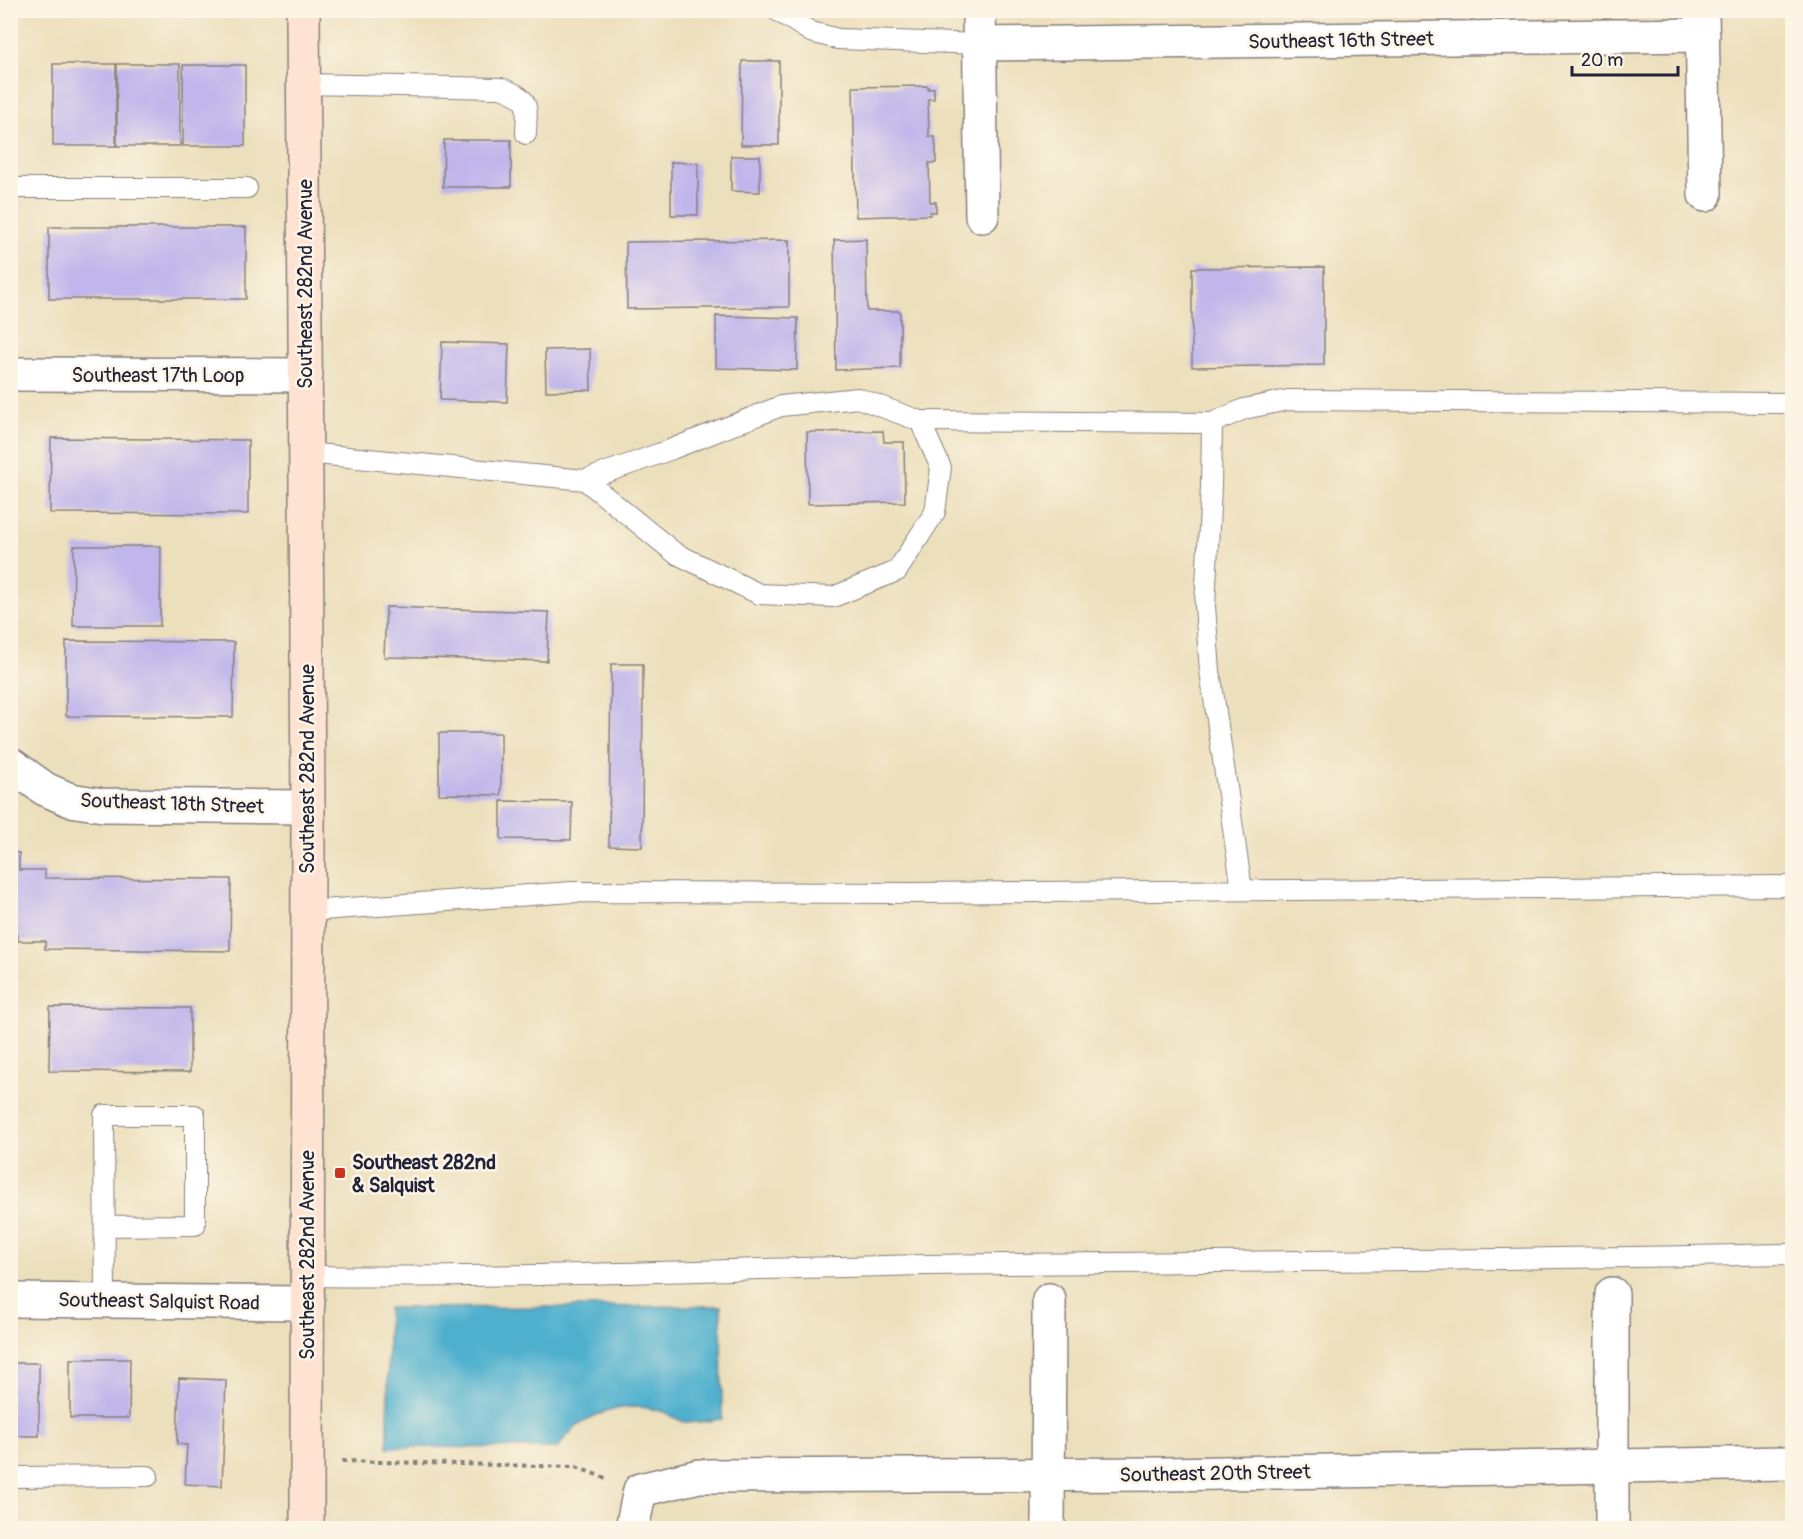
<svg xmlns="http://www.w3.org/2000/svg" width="1803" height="1539" font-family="Pangolin,sans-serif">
<rect width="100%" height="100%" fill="#fcf5e5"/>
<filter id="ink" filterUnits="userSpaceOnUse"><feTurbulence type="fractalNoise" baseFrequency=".0167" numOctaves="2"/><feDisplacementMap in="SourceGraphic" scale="12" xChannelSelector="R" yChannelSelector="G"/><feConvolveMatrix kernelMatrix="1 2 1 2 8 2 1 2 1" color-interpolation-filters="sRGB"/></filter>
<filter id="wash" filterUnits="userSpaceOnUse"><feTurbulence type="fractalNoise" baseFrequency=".008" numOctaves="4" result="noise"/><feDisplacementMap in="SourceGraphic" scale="24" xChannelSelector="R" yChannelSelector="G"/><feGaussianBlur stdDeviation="1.35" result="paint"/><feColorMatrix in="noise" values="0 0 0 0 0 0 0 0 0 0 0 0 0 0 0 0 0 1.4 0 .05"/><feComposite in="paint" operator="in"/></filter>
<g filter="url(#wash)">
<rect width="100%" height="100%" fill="#ecdfbc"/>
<!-- water -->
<path fill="#4fb0ce" stroke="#386984" stroke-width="1.5" d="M 721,1306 L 722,1419 C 711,1420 696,1424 685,1422 C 678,1421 671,1415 664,1412 C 626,1399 579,1413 558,1448 L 388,1447 L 388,1308 Z"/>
<g id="blocks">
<!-- building -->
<g fill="#c0b6eb">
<path d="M 742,61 L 779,61 L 779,145 L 741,145 Z"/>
<rect x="53" y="64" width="63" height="82"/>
<rect x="117" y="64" width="63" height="82"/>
<rect x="183" y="65" width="62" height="81"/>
<path d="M 928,86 L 928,89 L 934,88 L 934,99 L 928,99 L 929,137 L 935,137 L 936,150 L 936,163 L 929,163 L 930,202 L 936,202 L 936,212 L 930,212 L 930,215 L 856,217 L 853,87 Z"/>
<path d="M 444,140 L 511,140 L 511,187 L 443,187 Z"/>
<path d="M 731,156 L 760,156 L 760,192 L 731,191 Z"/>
<path d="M 671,162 L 698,163 L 698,215 L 671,215 Z"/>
<rect x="49" y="227" width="197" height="72"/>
<path d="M 866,239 L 867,311 L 900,311 L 900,368 L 836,370 L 834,240 Z"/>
<path d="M 789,240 L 789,307 L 627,309 L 626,242 Z"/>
<path d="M 1324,267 L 1324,365 L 1192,367 L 1192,268 Z"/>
<path d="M 716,316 L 798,318 L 797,370 L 716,368 Z"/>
<path d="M 442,342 L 509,344 L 507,402 L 440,400 Z"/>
<path d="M 590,349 L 591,390 L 546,391 L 545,350 Z"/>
<path d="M 883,431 L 884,442 L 904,442 L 905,502 L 808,504 L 807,432 Z"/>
<path d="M 51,438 L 248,440 L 248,514 L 50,513 Z"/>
<path d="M 74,546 L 161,546 L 160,626 L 73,626 Z"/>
<path d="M 386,607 L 549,612 L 547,661 L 384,657 Z"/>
<path d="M 66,641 L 234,642 L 233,717 L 66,716 Z"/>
<path d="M 611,664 L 643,664 L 642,847 L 609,846 Z"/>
<path d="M 439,733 L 501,733 L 501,795 L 439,794 Z"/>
<path d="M 501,801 L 572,802 L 571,840 L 501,839 Z"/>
<path d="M 10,853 L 19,853 L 19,870 L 45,870 L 45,878 L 231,879 L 230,951 L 45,949 L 45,941 L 18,941 L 18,935 L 10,935 Z"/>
<path d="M 50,1007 L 190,1008 L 190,1072 L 49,1071 Z"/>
<path d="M 70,1359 L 130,1359 L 129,1418 L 70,1418 Z"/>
<rect x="10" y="1363" width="29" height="73"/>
<path d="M 179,1378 L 226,1380 L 222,1486 L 185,1484 L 187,1445 L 177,1444 Z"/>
</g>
</g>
</g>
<g filter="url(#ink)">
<use href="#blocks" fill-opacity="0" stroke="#87807c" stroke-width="1.5"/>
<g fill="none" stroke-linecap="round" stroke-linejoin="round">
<defs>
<g id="service">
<path d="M 776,10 L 811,32 L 838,39 L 980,44"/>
<path d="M 303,84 L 501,88 C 531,99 527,104 526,134"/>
<path d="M 10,188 L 247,188"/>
<path d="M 920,421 L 1212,423 L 1244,409 L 1288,400 L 1792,403"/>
<path d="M 1212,423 L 1211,487 L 1205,606 L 1210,671 L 1242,890"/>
<path d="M 306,453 L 585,480 L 672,449 L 781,406 L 858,398 L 920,421 L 941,468 L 935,512 L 897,571 L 833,597 L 759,594 L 675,553 L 585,480"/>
<path d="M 308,911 L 572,892 L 912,893 L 1792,886"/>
<path d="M 105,1226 L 195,1225 L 195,1115 L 104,1115 L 105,1301"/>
<path d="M 307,1276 C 514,1279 720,1269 927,1265 C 1215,1261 1504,1261 1792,1254"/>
<path d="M 10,1477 L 148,1476"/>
</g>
<g id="minor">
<path d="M 979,10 L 982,216"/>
<path d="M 1702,10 L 1705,195"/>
<path d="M 980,44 L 1703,35"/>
<path d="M 10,374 L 306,375"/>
<path d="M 10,764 L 45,789 L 70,800 L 103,805 L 308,807"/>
<path d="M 1612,1294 L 1612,1528"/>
<path d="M 632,1528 L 640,1490 L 699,1476 L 1164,1474 L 1792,1463"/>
<path d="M 1048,1528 L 1049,1300"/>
</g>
<path id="tertiary" d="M 10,1300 L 308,1303"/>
<path id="secondary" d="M 303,10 L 308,807 L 307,1528"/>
</defs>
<!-- service casing -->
<use href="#service" stroke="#87807c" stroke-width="22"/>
<!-- minor casing -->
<use href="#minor" stroke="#87807c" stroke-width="36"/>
<!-- tertiary casing -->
<use href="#tertiary" stroke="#87807c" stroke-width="36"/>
<!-- secondary casing -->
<use href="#secondary" stroke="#87807c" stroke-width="36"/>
<!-- path -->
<path stroke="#87807c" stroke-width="4" stroke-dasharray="4.5 4.5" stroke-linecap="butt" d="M 342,1461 L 576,1467 L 608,1479"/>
<!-- service -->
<use href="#service" stroke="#fff" stroke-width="20"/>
<!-- minor -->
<use href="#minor" stroke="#fff" stroke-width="33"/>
<!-- tertiary -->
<use href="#tertiary" stroke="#fff" stroke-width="33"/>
<!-- secondary -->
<use href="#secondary" stroke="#fee3d2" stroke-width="33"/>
</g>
</g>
<!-- markers -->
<rect fill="#c8321e" stroke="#fcf5e5" stroke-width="2" x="334" y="1167" width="12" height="12" rx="3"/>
<g text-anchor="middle" stroke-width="5" stroke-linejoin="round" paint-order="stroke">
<!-- street labels -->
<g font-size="20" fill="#22223b" stroke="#fcf5e5">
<text transform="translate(1341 40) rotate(-1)" y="7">Southeast 16th Street</text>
<text transform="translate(305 284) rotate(-90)" y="7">Southeast 282nd Avenue</text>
<text x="158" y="382">Southeast 17th Loop</text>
<text transform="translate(307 769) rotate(-90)" y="7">Southeast 282nd Avenue</text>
<text transform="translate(172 803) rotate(2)" y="7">Southeast 18th Street</text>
<text transform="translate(307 1255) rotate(-90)" y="7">Southeast 282nd Avenue</text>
<text transform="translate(159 1301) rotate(1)" y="7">Southeast Salquist Road</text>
<text transform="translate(1215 1473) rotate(-1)" y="7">Southeast 20th Street</text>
</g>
<!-- poi labels -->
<g font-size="20" font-weight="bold" fill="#22223b" stroke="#fcf5e5" text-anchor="start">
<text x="352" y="1169">Southeast 282nd<tspan x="352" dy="23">&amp; Salquist</tspan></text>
</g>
</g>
<!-- margin -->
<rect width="1803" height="1539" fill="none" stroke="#fcf5e5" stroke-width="36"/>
<!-- scale -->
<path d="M1572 66v9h106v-9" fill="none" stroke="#22223b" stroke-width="3"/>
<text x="1581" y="66" font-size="18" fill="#22223b" stroke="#fcf5e5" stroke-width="4.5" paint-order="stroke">20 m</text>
</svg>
